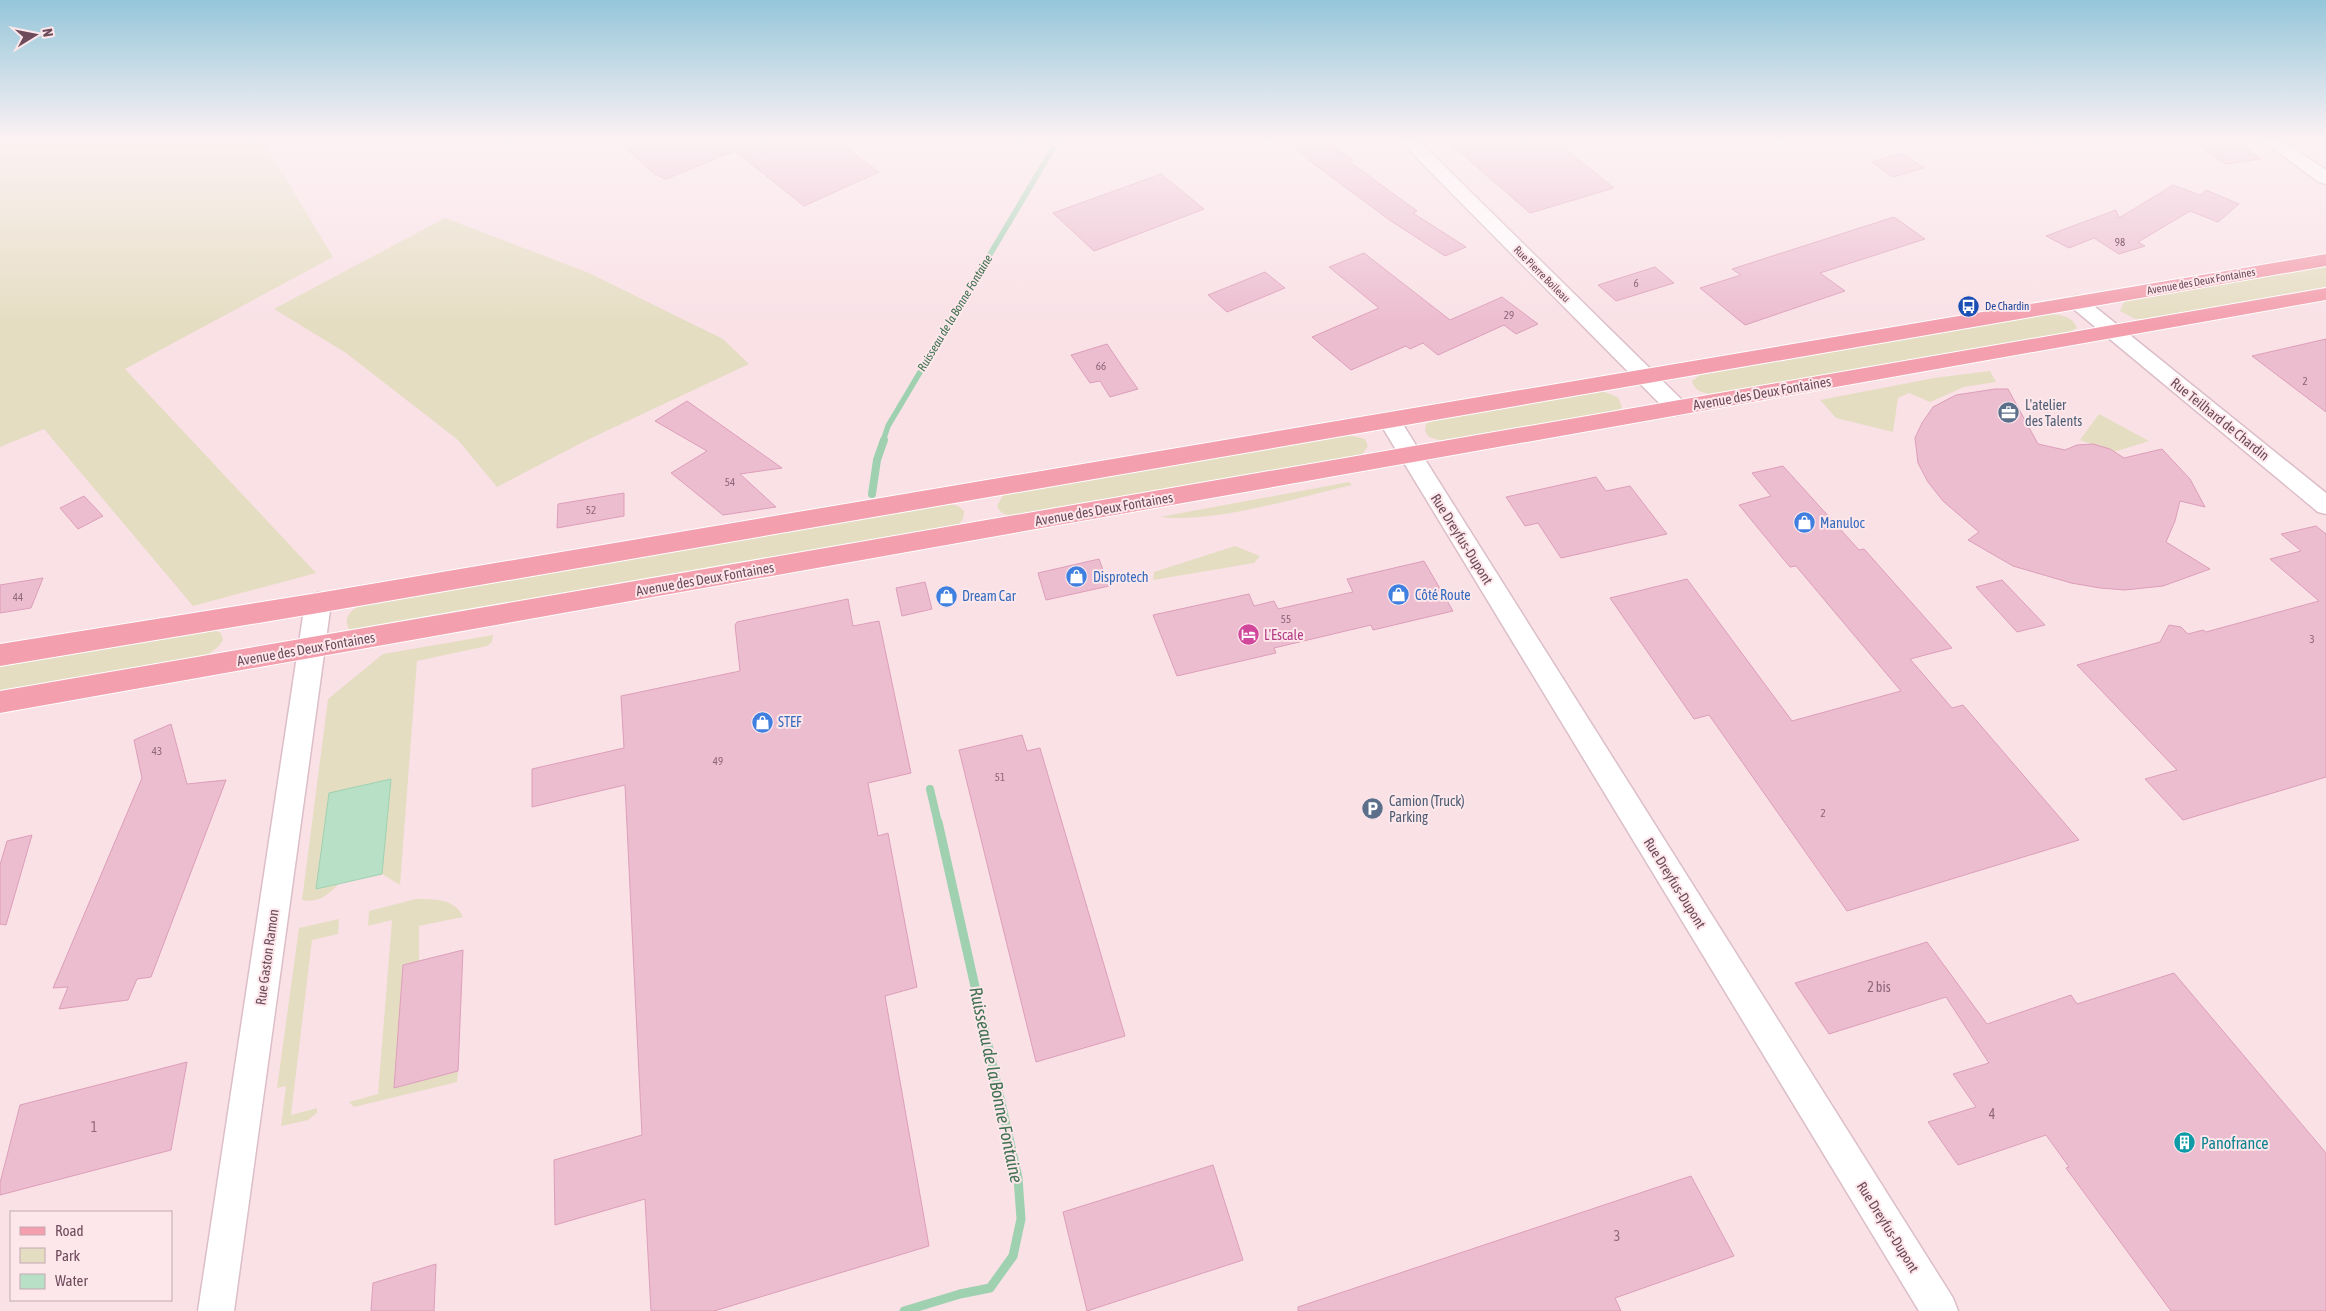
<svg xmlns="http://www.w3.org/2000/svg" width="2326" height="1311" font-family="'Asap Condensed',sans-serif">
<rect width="100%" height="100%" fill="#f9e1e6"/>
<!-- green -->
<g fill="#e5ddc2">
<path d="M 0,140 L 149,140 L 151,145 L 164,140 L 262,140 L 333,257 L 125,369 L 316,573 L 193,606 L 44,429 L 0,447 Z"/>
<path d="M 445,218 L 589,273 L 723,339 L 749,364 L 585,441 L 497,487 L 458,440 L 346,353 L 274,309 Z"/>
<path d="M 2326,266 L 2326,287 L 2145,319 L 2135,319 L 2120,311 L 2125,300 Z"/>
<path d="M 2051,314 C 2062,315 2073,317 2077,328 L 2070,332 L 1715,394 C 1705,394 1695,392 1692,381 L 1700,375 Z"/>
<path d="M 1990,371 L 1996,382 L 1964,387 L 1930,402 L 1909,393 L 1898,398 L 1893,432 L 1836,418 L 1820,400 L 1934,378 Z"/>
<path d="M 1602,391 L 1618,397 L 1622,407 L 1619,411 L 1446,442 L 1429,437 L 1425,431 L 1426,424 L 1434,419 Z"/>
<path d="M 2099,414 L 2149,441 L 2114,452 L 2080,440 Z"/>
<path d="M 1348,435 L 1365,439 L 1368,446 L 1361,456 L 1019,517 C 1008,516 1002,516 997,506 L 1003,495 L 1011,492 Z"/>
<path d="M 1349,482 L 1352,485 C 1296,498 1216,523 1160,517 Z"/>
<path d="M 951,504 L 958,506 L 964,511 C 964,521 960,524 951,528 L 357,631 L 350,630 C 342,619 350,611 360,605 Z"/>
<path d="M 1235,546 L 1260,556 L 1254,563 L 1153,580 L 1154,572 Z"/>
<path d="M 214,630 L 221,633 L 223,640 C 217,650 208,655 197,659 L 0,691 L 0,665 Z"/>
<path d="M 493,635 L 492,642 L 487,646 L 417,661 L 400,885 L 382,874 L 391,779 L 317,889 L 339,884 C 327,895 320,903 302,900 L 328,699 L 383,654 Z"/>
<path d="M 416,899 C 433,899 455,898 463,917 L 419,926 L 419,961 L 403,965 L 394,1088 L 458,1071 L 457,1082 L 354,1107 L 349,1102 L 378,1094 L 392,920 L 368,926 L 369,911 Z"/>
<path d="M 339,919 L 338,934 L 312,940 L 291,1115 L 317,1108 L 317,1113 L 308,1120 L 281,1126 L 286,1086 L 277,1088 L 299,928 Z"/>
</g>
<!-- water -->
<path fill="#b8e0c6" stroke="#9fd1b1" d="M 391,779 L 382,874 L 316,889 L 329,793 Z"/>
<g fill="none" stroke-linecap="round" stroke-linejoin="round">
<!-- stream-far2 -->
<path stroke="#9fd1b1" stroke-width="5.5" d="M 883,441 L 888,426 L 1058,140"/>
<!-- stream-far1 -->
<g stroke="#9fd1b1" stroke-width="8">
<path d="M 872,494 L 877,460 L 884,440"/>
<path d="M 930,789 L 938,823"/>
</g>
<!-- stream -->
<path stroke="#9fd1b1" stroke-width="9" d="M 904,1311 L 960,1294 L 990,1288 L 1013,1256 L 1021,1219 L 1018,1178 L 938,822"/>
</g>
<!-- building -->
<g fill="#ecbccf" stroke="#dd9eb9">
<path d="M 616,140 L 835,140 L 879,172 L 804,206 L 735,151 L 666,179 L 656,175 Z"/>
<path d="M 1288,140 L 1326,140 L 1353,160 L 1350,162 L 1417,211 L 1413,213 L 1466,247 L 1445,256 L 1391,221 L 1306,158 Z"/>
<path d="M 1446,140 L 1554,140 L 1614,188 L 1530,213 Z"/>
<path d="M 2191,140 L 2235,140 L 2261,159 L 2225,164 Z"/>
<path d="M 1902,153 L 1924,168 L 1893,177 L 1872,162 Z"/>
<path d="M 1161,174 L 1204,209 L 1094,251 L 1053,213 Z"/>
<path d="M 2173,185 L 2200,195 L 2206,190 L 2239,204 L 2218,222 L 2190,211 L 2138,242 L 2145,246 L 2119,254 L 2094,238 L 2069,248 L 2046,236 L 2116,210 L 2119,218 Z"/>
<path d="M 1894,217 L 1925,239 L 1820,273 L 1845,291 L 1745,325 L 1700,288 L 1741,275 L 1732,269 Z"/>
<path d="M 1364,253 L 1450,320 L 1502,297 L 1538,324 L 1516,334 L 1504,325 L 1438,355 L 1423,343 L 1410,349 L 1406,346 L 1351,370 L 1312,337 L 1379,308 L 1329,267 Z"/>
<path d="M 1655,267 L 1674,283 L 1616,301 L 1598,285 Z"/>
<path d="M 1265,272 L 1285,288 L 1227,312 L 1208,295 Z"/>
<path d="M 2326,339 L 2326,412 L 2252,356 Z"/>
<path d="M 1107,344 L 1128,375 L 1138,389 L 1110,397 L 1100,381 L 1090,383 L 1071,355 Z"/>
<path d="M 1995,389 L 2008,389 L 2038,444 L 2065,450 L 2077,445 L 2093,444 L 2110,449 L 2124,458 L 2162,449 L 2190,479 L 2205,507 L 2180,501 L 2175,521 L 2166,542 L 2210,569 L 2163,586 L 2125,590 L 2100,588 L 2071,583 L 2013,566 L 1968,540 L 1979,532 L 1943,501 L 1928,482 L 1918,463 L 1915,438 L 1922,423 L 1933,407 L 1956,395 Z"/>
<path d="M 687,401 L 782,468 L 740,474 L 776,507 L 723,515 L 671,473 L 707,451 L 655,421 Z"/>
<path d="M 1783,466 L 1859,550 L 1864,549 L 1952,648 L 1910,659 L 1952,708 L 1963,705 L 2079,840 L 1847,911 L 1709,715 L 1694,719 L 1610,598 L 1687,579 L 1792,721 L 1901,691 L 1796,566 L 1790,567 L 1739,505 L 1771,496 L 1752,473 Z"/>
<path d="M 1596,477 L 1606,491 L 1630,486 L 1667,534 L 1561,558 L 1538,523 L 1525,526 L 1506,497 Z"/>
<path d="M 624,493 L 624,516 L 557,528 L 558,504 Z"/>
<path d="M 84,496 L 103,516 L 78,529 L 60,508 Z"/>
<path d="M 2316,526 L 2326,534 L 2326,777 L 2183,820 L 2145,779 L 2177,770 L 2077,665 L 2160,642 L 2169,625 L 2181,627 L 2188,634 L 2203,630 L 2206,632 L 2319,601 L 2270,559 L 2301,551 L 2281,534 Z"/>
<path d="M 1099,559 L 1109,586 L 1046,600 L 1038,573 Z"/>
<path d="M 1424,561 L 1453,611 L 1373,630 L 1371,625 L 1274,648 L 1276,653 L 1177,676 L 1153,615 L 1249,594 L 1254,606 L 1274,601 L 1278,609 L 1353,592 L 1347,579 Z"/>
<path d="M 43,578 L 31,608 L 0,613 L 0,585 Z"/>
<path d="M 2002,580 L 2045,625 L 2017,632 L 1976,587 Z"/>
<path d="M 925,582 L 932,609 L 902,616 L 896,588 Z"/>
<path d="M 848,599 L 853,626 L 879,621 L 911,773 L 868,783 L 878,836 L 888,833 L 917,987 L 885,996 L 929,1246 L 714,1311 L 651,1311 L 645,1199 L 555,1225 L 554,1160 L 642,1135 L 625,785 L 532,807 L 532,769 L 624,748 L 621,696 L 740,671 L 735,625 L 737,622 Z"/>
<path d="M 171,724 L 187,784 L 226,780 L 151,977 L 137,979 L 128,1000 L 59,1009 L 68,987 L 53,988 L 142,778 L 134,740 Z"/>
<path d="M 1022,735 L 1027,751 L 1040,748 L 1125,1036 L 1036,1062 L 959,750 Z"/>
<path d="M 32,835 L 6,925 L 0,924 L 0,865 L 7,841 Z"/>
<path d="M 1927,942 L 1987,1024 L 2071,995 L 2077,1004 L 2174,973 L 2326,1153 L 2326,1311 L 2171,1311 L 2066,1168 L 2069,1167 L 2046,1135 L 1958,1165 L 1928,1122 L 1976,1107 L 1953,1074 L 1989,1063 L 1946,997 L 1829,1034 L 1795,983 Z"/>
<path d="M 463,950 L 458,1071 L 394,1088 L 403,965 Z"/>
<path d="M 187,1062 L 171,1150 L 0,1195 L 0,1183 L 20,1105 Z"/>
<path d="M 1213,1165 L 1243,1260 L 1087,1311 L 1063,1212 Z"/>
<path d="M 1691,1176 L 1734,1256 L 1615,1298 L 1621,1311 L 1298,1311 L 1298,1307 Z"/>
<path d="M 436,1264 L 434,1311 L 371,1311 L 373,1283 Z"/>
</g>
<g fill="none" stroke-linecap="round" stroke-linejoin="round">
<defs>
<g id="minor">
<path d="M 1399,140 L 1418,140 L 1685,403 L 1688,408 L 1685,413 L 1677,415 L 1669,413 Z"/>
<path d="M 2261,140 L 2282,140 L 2326,170 L 2326,184 L 2319,182 Z"/>
<path d="M 2077,296 L 2084,298 L 2326,493 L 2326,514 L 2318,512 L 2070,306 L 2067,302 L 2070,298 Z"/>
<path d="M 1389,413 L 1397,415 L 1953,1298 L 1958,1311 L 1919,1311 L 1378,420 L 1381,415 Z"/>
<path d="M 318,593 L 327,596 L 331,603 L 234,1311 L 198,1311 L 305,603 L 309,596 Z"/>
</g>
<g id="primary">
<path d="M 2326,254 L 2326,266 L 318,613 L 0,666 L 0,644 L 318,593 Z"/>
<path d="M 2326,288 L 2326,300 L 0,713 L 0,691 Z"/>
</g>
</defs>
<!-- minor casing -->
<use href="#minor" stroke="#dcbec9" stroke-width="3"/>
<!-- primary casing -->
<use href="#primary" stroke="#fff" stroke-width="2"/>
<!-- minor -->
<use href="#minor" fill="#fff" fill-rule="evenodd"/>
<!-- primary -->
<use href="#primary" fill="#f39fae" fill-rule="evenodd"/>
</g>
<!-- sky -->
<linearGradient id="sky" x2="0" y2="1"><stop stop-color="#95c6da"/><stop offset="0.43" stop-color="#fcf2f4"/><stop offset="1" stop-color="#fcf2f4" stop-opacity="0"/></linearGradient>
<rect width="2326" height="324" fill="url(#sky)"/>
<!-- icons -->
<defs>
<symbol id="bus-disc" viewBox="-11 -11 22 22"><circle r="9.5" fill="#1a4fb4" stroke="#fde7eb"/><path d="M-5-6H5V4H4V6H2V4H-2V6H-4V4H-5ZM-3.5-4V0h7V-4ZM-3.5 1.2v1.5H-2V1.2ZM2 1.2v1.5H3.5V1.2Z" fill="#fff"/></symbol>
<symbol id="office-disc" viewBox="-11 -11 22 22"><circle r="9.5" fill="#5c6f8a" stroke="#fde7eb"/><path d="M-6-3h4V-5.5h4V-3h4V5H-6ZM-1-4.5V-3h2v-1.5ZM-6 0V1H6V0Z" fill="#fff"/></symbol>
<symbol id="shop-disc" viewBox="-11 -11 22 22"><circle r="9.5" fill="#3f7fe0" stroke="#fde7eb"/><path d="M-5-2.5h2.3a2.7 3.5 0 0 1 5.4 0H5L5.5 6h-11ZM-1.5-2.5h3a1.5 2.3 0 0 0-3 0Z" fill="#fff"/></symbol>
<symbol id="hotel-disc" viewBox="-11 -11 22 22"><circle r="9.5" fill="#d1479c" stroke="#fde7eb"/><path d="M-6-4.5h1.5V1H6V5H4.5V3h-9V5H-6ZM-4 0a1.8 1.8 0 1 1 3.6 0ZM.5 0V-2.5h3Q6-2.5 6 0Z" fill="#fff"/></symbol>
<symbol id="parking-disc" viewBox="-11 -11 22 22"><circle r="9.5" fill="#5c6f8a" stroke="#fde7eb"/><path d="M-3.5-5.5H1a3.5 3.5 0 0 1 0 7H-1V5.5H-3.5ZM-1-3.4V-.6H.8a1.4 1.4 0 0 0 0-2.8Z" fill="#fff"/></symbol>
<symbol id="building-disc" viewBox="-11 -11 22 22"><circle r="9.5" fill="#0f9aa8" stroke="#fde7eb"/><path d="M-4-6H4V6H1V3H-1V6H-4ZM-2.5-4.3h1.7v1.8h-1.7ZM.8-4.3h1.7v1.8H.8ZM-2.5-1h1.7V.8h-1.7ZM.8-1h1.7V.8H.8Z" fill="#fff"/></symbol>
</defs>
<g fill-rule="evenodd">
<use href="#bus-disc" x="1956" y="294" width="25" height="25"/>
<use href="#office-disc" x="1996" y="400" width="25" height="25"/>
<use href="#shop-disc" x="1792" y="510" width="25" height="25"/>
<use href="#shop-disc" x="1064" y="564" width="25" height="25"/>
<use href="#shop-disc" x="1386" y="582" width="25" height="25"/>
<use href="#shop-disc" x="934" y="584" width="25" height="25"/>
<use href="#hotel-disc" x="1236" y="622" width="25" height="25"/>
<use href="#shop-disc" x="750" y="710" width="25" height="25"/>
<use href="#parking-disc" x="1360" y="796" width="25" height="25"/>
<use href="#building-disc" x="2172" y="1130" width="25" height="25"/>
</g>
<g text-anchor="middle" stroke-width="4" stroke-linejoin="round" paint-order="stroke">
<!-- number labels -->
<g font-size="11" fill="#8e6778">
<text x="2120" y="246">98</text>
<text x="1636" y="287">6</text>
<text x="1509" y="319">29</text>
<text x="1101" y="370">66</text>
<text x="2305" y="385">2</text>
<text x="730" y="486">54</text>
<text x="591" y="514">52</text>
<text x="18" y="601">44</text>
<text x="1286" y="623">55</text>
<text x="2312" y="643">3</text>
<text x="157" y="755">43</text>
<text x="718" y="765">49</text>
<text x="1000" y="781">51</text>
<text x="1823" y="817">2</text>
</g>
<!-- far-street labels -->
<g font-size="11" fill="#6e4b5b" stroke="#fde7eb">
<text transform="translate(1542 274) rotate(45)" y="4">Rue Pierre Boileau</text>
<text transform="translate(2201 281) rotate(-10)" y="4">Avenue des Deux Fontaines</text>
</g>
<!-- far-transit labels -->
<g font-size="11" fill="#164399" stroke="#fde7eb" text-anchor="start">
<text x="1985" y="310">De Chardin</text>
</g>
<!-- far-water labels -->
<g font-size="12" font-style="italic" fill="#417252" stroke="#fde7eb">
<text transform="translate(955 313) rotate(-59)" y="4">Ruisseau de la Bonne Fontaine</text>
</g>
<!-- street labels -->
<g font-size="14" fill="#6e4b5b" stroke="#fde7eb">
<text transform="translate(1762 393) rotate(-10)" y="5">Avenue des Deux Fontaines</text>
<text transform="translate(2220 419) rotate(39)" y="5">Rue Teilhard de Chardin</text>
<text transform="translate(1104 509) rotate(-10)" y="5">Avenue des Deux Fontaines</text>
<text transform="translate(1462 539) rotate(58)" y="5">Rue Dreyfus-Dupont</text>
<text transform="translate(705 579) rotate(-10)" y="5">Avenue des Deux Fontaines</text>
<text transform="translate(306 649) rotate(-10)" y="5">Avenue des Deux Fontaines</text>
<text transform="translate(1675 883) rotate(58)" y="5">Rue Dreyfus-Dupont</text>
<text transform="translate(267 957) rotate(-82)" y="5">Rue Gaston Ramon</text>
<text transform="translate(1888 1227) rotate(58)" y="5">Rue Dreyfus-Dupont</text>
</g>
<!-- service labels -->
<g font-size="14" fill="#4e5e75" stroke="#fde7eb" text-anchor="start">
<text x="2025" y="410">L'atelier<tspan x="2025" dy="16">des Talents</tspan></text>
<text x="1389" y="806">Camion (Truck)<tspan x="1389" dy="16">Parking</tspan></text>
</g>
<!-- shop labels -->
<g font-size="14" fill="#366cbe" stroke="#fde7eb" text-anchor="start">
<text x="1820" y="528">Manuloc</text>
<text x="1093" y="582">Disprotech</text>
<text x="1415" y="600">Côté Route</text>
<text x="962" y="601">Dream Car</text>
<text x="778" y="727">STEF</text>
</g>
<!-- hotel labels -->
<g font-size="14" fill="#b23c85" stroke="#fde7eb" text-anchor="start">
<text x="1264" y="640">L'Escale</text>
</g>
<!-- near-number labels -->
<g font-size="14" fill="#8e6778">
<text x="1879" y="992">2 bis</text>
<text x="1992" y="1119">4</text>
<text x="94" y="1132">1</text>
<text x="1617" y="1241">3</text>
</g>
<!-- near-culture labels -->
<g font-size="16" fill="#0d838f" stroke="#fde7eb" text-anchor="start">
<text x="2201" y="1149">Panofrance</text>
</g>
<!-- near-water labels -->
<g font-size="18" font-style="italic" fill="#417252" stroke="#fde7eb">
<text transform="translate(996 1085) rotate(78)" y="6">Ruisseau de la Bonne Fontaine</text>
</g>
</g>
<!-- legend -->
<rect x="10" y="1211" width="162" height="90" fill="#fde7eb" stroke="#c4a9b1"/>
<rect x="20" y="1227" width="25" height="8" fill="#f39fae" stroke="#c4a9b1"/>
<text x="55" y="1236" font-size="15" fill="#6e4b5b">Road</text>
<rect x="20" y="1248" width="25" height="15" fill="#e5ddc2" stroke="#c4a9b1"/>
<text x="55" y="1261" font-size="15" fill="#6e4b5b">Park</text>
<rect x="20" y="1274" width="25" height="15" fill="#b8e0c6" stroke="#c4a9b1"/>
<text x="55" y="1286" font-size="15" fill="#6e4b5b">Water</text>
<!-- north arrow -->
<g transform="translate(35 35) rotate(80)" stroke="#fde7eb" stroke-width="4" paint-order="stroke">
<path d="M0-4L9 19L0 12L-9 19Z" fill="#6e4b5b"/>
<text y="-8" font-size="14" font-weight="bold" text-anchor="middle" fill="#6e4b5b">N</text>
</g>
</svg>
